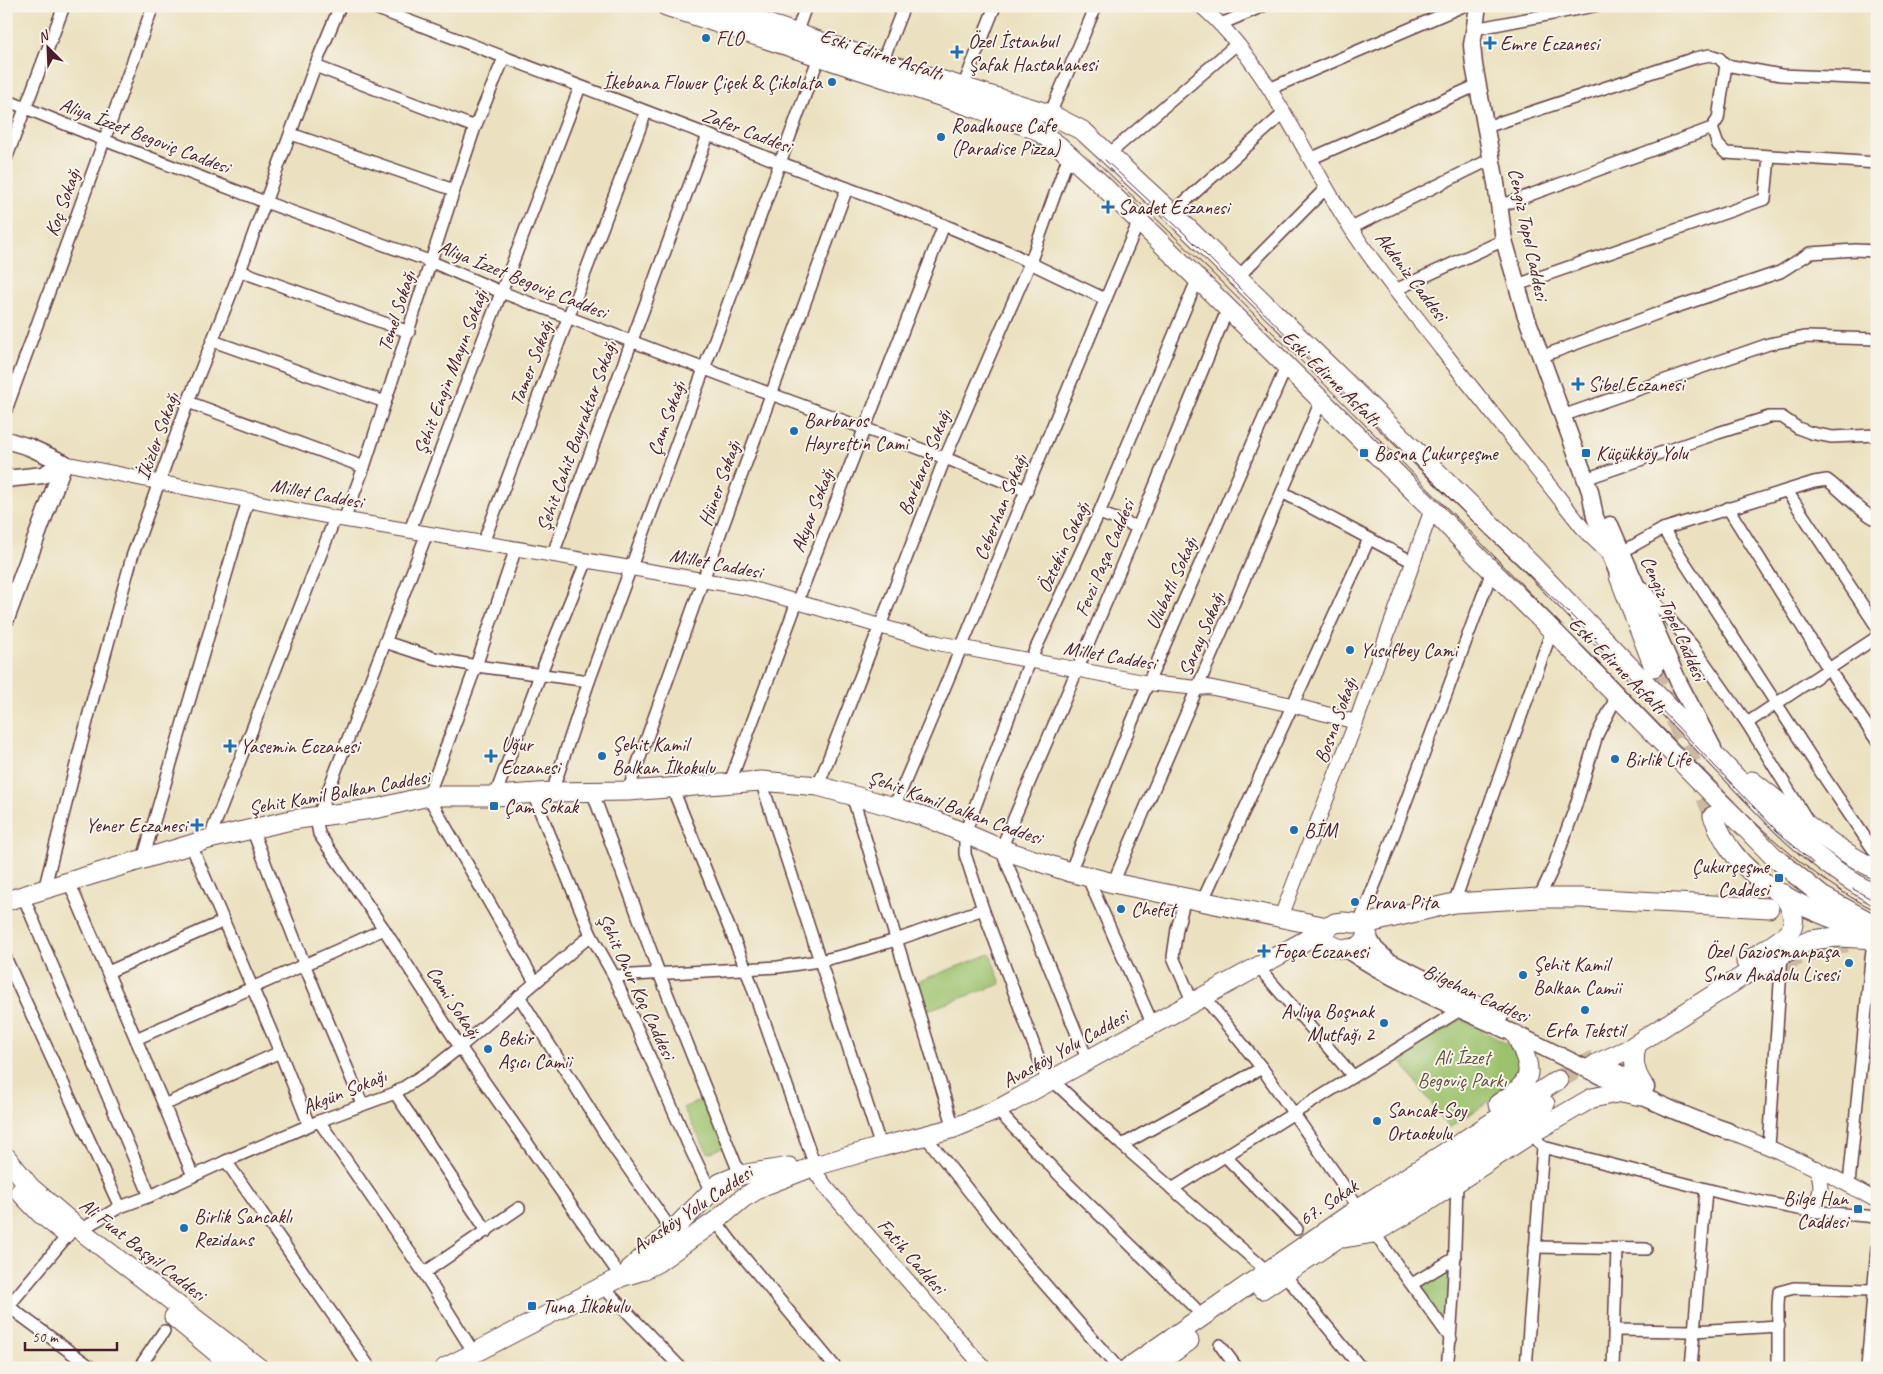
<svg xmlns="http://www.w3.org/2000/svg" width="1883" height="1374" font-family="Caveat,sans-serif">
<rect width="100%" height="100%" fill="#f7f3e8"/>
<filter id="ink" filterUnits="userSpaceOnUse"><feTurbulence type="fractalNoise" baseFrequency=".02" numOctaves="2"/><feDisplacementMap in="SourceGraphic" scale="10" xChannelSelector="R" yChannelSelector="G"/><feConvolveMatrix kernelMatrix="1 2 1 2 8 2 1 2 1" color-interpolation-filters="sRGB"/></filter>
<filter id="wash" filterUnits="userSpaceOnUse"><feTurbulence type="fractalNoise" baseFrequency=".0096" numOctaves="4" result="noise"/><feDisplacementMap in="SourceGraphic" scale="20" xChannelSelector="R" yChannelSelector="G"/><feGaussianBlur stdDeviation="1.12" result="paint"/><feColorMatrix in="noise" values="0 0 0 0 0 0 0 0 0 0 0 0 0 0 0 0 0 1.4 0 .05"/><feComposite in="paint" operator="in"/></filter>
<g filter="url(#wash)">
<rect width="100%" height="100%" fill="#ebe1c0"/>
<!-- green -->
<g fill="#9cc26d" stroke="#73704c">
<path d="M 990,954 L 1001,984 L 925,1011 L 914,983 Z"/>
<path d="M 1461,1019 L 1512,1047 L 1524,1065 L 1513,1086 L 1449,1128 L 1398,1057 Z"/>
<path d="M 704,1098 L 726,1147 L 708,1153 L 683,1108 Z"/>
<path d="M 1450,1265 L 1446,1326 L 1418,1284 Z"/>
</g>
</g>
<g filter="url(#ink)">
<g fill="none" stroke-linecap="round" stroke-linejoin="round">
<!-- primary-tunnel -->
<g stroke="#cbbaa2" stroke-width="19" stroke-dasharray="19 9" stroke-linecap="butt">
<path d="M 1654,667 L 1713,816"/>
<path d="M 1782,964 C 1802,954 1825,944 1848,943"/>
<path d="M 1558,1080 L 1595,1059"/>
</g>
<defs>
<g id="minor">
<path d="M 370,6 L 944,225 L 1011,253 L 1030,263 L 1105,299"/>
<path d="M 1221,24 L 1263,6"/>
<path d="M 1474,29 L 1594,6"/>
<path d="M 796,34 L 806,6"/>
<path d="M 882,62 L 904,6"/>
<path d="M 315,66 L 475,127"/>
<path d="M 963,87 L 995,6"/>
<path d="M 1269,89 L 1463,6"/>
<path d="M 6,100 L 104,140 L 265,202 L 432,262 L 501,292 L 771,394 L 945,458 L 1027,491"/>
<path d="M 1050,114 L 1096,6"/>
<path d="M 1486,127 L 1695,58 L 1710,55 L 1719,58 L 1726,65 L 1781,75 L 1877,79"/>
<path d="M 1712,128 L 1718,145 L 1726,153 L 1877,163"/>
<path d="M 291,134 L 454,190"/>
<path d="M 1109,154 L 1238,43"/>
<path d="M 6,159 L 64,6"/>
<path d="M 1310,159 L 1478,85"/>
<path d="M 1500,206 L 1712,128 L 1718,119 L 1726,65"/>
<path d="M 1172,213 L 1284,113"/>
<path d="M 1351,228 L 1491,159"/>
<path d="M 240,271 L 409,332"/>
<path d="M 1238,277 L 1326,188"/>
<path d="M 1517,285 L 1765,199 L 1769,157"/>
<path d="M 1395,290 L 1504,240"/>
<path d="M 213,341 L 385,402"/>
<path d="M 1540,357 L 1664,311 L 1780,272 L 1810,253 L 1855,250 L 1877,251"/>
<path d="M 188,402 L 364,467"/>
<path d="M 6,410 L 153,6"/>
<path d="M 1562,416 L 1769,344 L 1806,337 L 1877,339"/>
<path d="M 1585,479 L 1718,433 L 1769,417 L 1782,417 L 1798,428 L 1811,433 L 1832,437 L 1877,435"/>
<path d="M 1787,491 L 1877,627"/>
<path d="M 1282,492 L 1413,562"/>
<path d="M 1728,508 L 1828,668 L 1877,741"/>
<path d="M 1099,513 L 1138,527"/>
<path d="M 344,520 L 364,467 L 454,190 L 475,127 L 504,58"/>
<path d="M 1663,529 L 1822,774 L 1877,855"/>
<path d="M 410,530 L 580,87"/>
<path d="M 427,533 L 318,817 L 317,823 L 319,834 L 384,929 L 460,1047 L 621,1277"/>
<path d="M 483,543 L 646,112"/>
<path d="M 516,548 L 476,666 L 428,796 L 535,982"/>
<path d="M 1622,552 L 1663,529 L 1814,482 L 1827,480 C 1845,493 1857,510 1877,520"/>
<path d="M 553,554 L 708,135"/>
<path d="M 1642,587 L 1692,645 L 1747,723 L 1806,818"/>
<path d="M 385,642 L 434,658 L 476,666 L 589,681"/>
<path d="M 1747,723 L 1877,637"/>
<path d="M 761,781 L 881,1147"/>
<path d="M 730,782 L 797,602 L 944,225"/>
<path d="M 818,786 L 945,458 L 1030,263 L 1069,155"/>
<path d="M 672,787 L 746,969 L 815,1166"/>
<path d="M 592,791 L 659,973 L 740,1175"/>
<path d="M 628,791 L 703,580 L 847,188"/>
<path d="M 552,792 L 589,681 L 819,57"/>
<path d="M 533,794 L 591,935 L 614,976 L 688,1144 L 711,1192"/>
<path d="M 852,795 L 954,1128"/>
<path d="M 495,796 L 540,675 L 587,560"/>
<path d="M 894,807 C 978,612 1055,415 1139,221"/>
<path d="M 252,829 L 305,966 L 362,1104"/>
<path d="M 209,839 L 335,518"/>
<path d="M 191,845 L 280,1052 L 309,1125"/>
<path d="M 143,859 L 248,500"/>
<path d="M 1070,872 L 1148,683 L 1287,365"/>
<path d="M 1087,876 L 1153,1025"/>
<path d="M 69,882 L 164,1105 L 193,1176"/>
<path d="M 1113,883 L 1322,399"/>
<path d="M 44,890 L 94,694 L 132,557 L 188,402 L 240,271 L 315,66 L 340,6"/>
<path d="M 23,896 L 150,1196"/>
<path d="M 1185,898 L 1177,929 L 1173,957 L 1193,1003"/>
<path d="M 1539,898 L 1553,868 L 1576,805 L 1597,735 L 1617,696"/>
<path d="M 1202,902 L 1369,539"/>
<path d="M 1454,903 L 1552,630"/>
<path d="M 1359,923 L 1379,874 L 1492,571"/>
<path d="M 6,959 L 120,1207"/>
<path d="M 1258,967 L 1353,1076"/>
<path d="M 108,972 L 224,921"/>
<path d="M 614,976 L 778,967 L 819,961 L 849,954 L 896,940 L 983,909"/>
<path d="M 519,996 L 612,1145 L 672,1231"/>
<path d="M 1204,997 L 1262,1068 L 1359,1208"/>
<path d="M 136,1039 C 218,1002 302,967 384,929"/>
<path d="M 1088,1061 L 1001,849 L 1138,527 L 1228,308"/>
<path d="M 1053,1081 L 1122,1145 L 1267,1271"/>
<path d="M 1048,1083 L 983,909 L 965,854 L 965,833 L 1030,661 L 1099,513 L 1198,278"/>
<path d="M 395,1093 L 487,1231"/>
<path d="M 164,1105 L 280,1052"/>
<path d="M 997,1110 L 1064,1180 L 1194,1307"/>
<path d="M 319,1121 L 424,1273 L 474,1353"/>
<path d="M 926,1137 L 1022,1258 L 1118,1368"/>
<path d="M 1122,1145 L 1262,1068"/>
<path d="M 1543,1147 L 1737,1197 L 1809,1211 L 1877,1217"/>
<path d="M 1769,1147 L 1782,954"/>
<path d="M 1225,1156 L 1297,1229"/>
<path d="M 226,1161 L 370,1368"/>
<path d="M 1849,1184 L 1873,939"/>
<path d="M 1172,1189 L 1460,1010"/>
<path d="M 717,1220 L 721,1228 L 737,1249 L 836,1368"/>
<path d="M 80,1230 L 120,1207 L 150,1196 L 226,1161 L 319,1121 L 395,1093 L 431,1070 L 460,1047 L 591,935"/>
<path d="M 1374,1233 L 1451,1339"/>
<path d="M 1535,1247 L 1646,1249"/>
<path d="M 424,1273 L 519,1208"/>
<path d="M 1284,1274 L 1361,1368"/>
<path d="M 1412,1284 L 1455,1258"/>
<path d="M 603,1287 L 681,1368"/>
<path d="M 8,1306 L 92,1368"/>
<path d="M 6,1309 L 68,1235"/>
<path d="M 1614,1330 L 1693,1331 L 1779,1326"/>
<path d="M 1220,1345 L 1237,1368"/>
<path d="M 139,1368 L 164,1331"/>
<path d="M 1447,1368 C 1454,1306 1455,1245 1457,1183"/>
<path d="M 1526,1368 L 1543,1147 L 1538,1141"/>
<path d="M 1613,1368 L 1617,1249"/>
<path d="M 1691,1368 L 1706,1190"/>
<path d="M 1778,1368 L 1778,1304 L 1779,1292 L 1794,1288 L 1872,1290"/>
<path d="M 1867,1368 L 1877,1248"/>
</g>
<g id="tertiary">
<path d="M 1201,6 C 1269,65 1302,153 1350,227 C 1378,271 1412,311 1443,351 C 1491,411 1538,472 1586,532 L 1611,556"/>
<path d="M 64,463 L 335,518 L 749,588 L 938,643 L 1148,683 L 1198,688 L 1208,687 L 1233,692 L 1292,705 L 1356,722"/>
<path d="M 1281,917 L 1356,722 L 1432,509"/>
<path d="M 1728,1131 C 1780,1151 1830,1173 1877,1201"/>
<path d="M 815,1166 L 818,1176 L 826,1187 L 984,1368"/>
<path d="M 1809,1211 C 1822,1195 1823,1188 1817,1168"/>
</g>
<g id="secondary">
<path d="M 1478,6 L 1472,45 L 1474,65 L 1496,183 L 1504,240 L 1525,313 L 1590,491 L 1595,517 L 1619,576"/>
<path d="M 6,440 L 29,447 L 64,463"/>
<path d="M 6,479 L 43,475 L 64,463"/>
<path d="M 1610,525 L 1679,683 L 1713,748"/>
<path d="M 6,619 L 64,463"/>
<path d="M 1368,937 L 1375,949 L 1388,961 L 1500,1016"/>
<path d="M 1346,949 C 1404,988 1469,1012 1532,1042 C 1597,1073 1660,1109 1728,1131"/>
<path d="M 1601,1064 L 1646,1087"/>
</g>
<g id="primary">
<path d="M 666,6 L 982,110 L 1037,130 L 1060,147 L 1099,182 L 1432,509 L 1476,555 L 1577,655 L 1774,857 L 1822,896 L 1877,926"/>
<path d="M 714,6 L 882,62 L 1050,114 L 1083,131 L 1172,213 L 1532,565 L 1780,823 C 1809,851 1841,877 1877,896"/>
<path d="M 1619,576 L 1654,667"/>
<path d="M 1752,781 C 1792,812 1830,847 1877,870"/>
<path d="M 1713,816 C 1718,828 1723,839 1731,850 C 1762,892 1818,915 1867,930"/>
<path d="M 6,901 L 209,839 L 252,829 L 291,820 L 379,808 L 428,796 L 495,796 L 552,792 L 628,791 L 761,781 L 818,786 L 894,807 L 929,818 L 1001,849 L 1070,872 L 1113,883 L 1327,927"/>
<path d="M 1321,932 L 1322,937 C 1334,951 1357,955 1368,937 L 1365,924"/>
<path d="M 1746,962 C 1757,954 1787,939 1792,927 C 1797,916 1788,903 1783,894"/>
<path d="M 1637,1044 C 1632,1060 1634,1071 1643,1085"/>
<path d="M 1589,1069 L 1598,1063 L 1627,1050 L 1743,976 L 1800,945 L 1811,940 L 1837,937 L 1877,939"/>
<path d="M 1498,1104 C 1535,1081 1534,1073 1516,1035"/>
<path d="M 6,1157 L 30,1187 L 80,1230 L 259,1368"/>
<path d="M 20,1192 L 40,1213 L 65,1233"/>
<path d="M 1344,1238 L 1374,1233 L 1422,1205 L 1532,1133 L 1592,1098 L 1622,1092 L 1641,1096"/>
<path d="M 630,1269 L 672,1231 L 720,1183 L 740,1175 L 789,1167"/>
<path d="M 1262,1289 L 1335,1240 L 1545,1104"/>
<path d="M 174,1317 L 235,1368"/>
<path d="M 445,1368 L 621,1277 L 641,1271 L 658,1262 L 717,1220 L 743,1198 L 763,1186 L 815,1166 L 881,1147 L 954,1128 L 997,1110 L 1321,932 L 1335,923 L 1343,922 L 1365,924 L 1454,903 L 1539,898 L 1582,898 L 1769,908"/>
<path d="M 1128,1368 L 1359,1208 L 1558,1080"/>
<path d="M 1151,1368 L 1189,1341"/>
</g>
</defs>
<!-- minor casing -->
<use href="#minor" stroke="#623c41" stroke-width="14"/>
<!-- tertiary casing -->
<use href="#tertiary" stroke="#623c41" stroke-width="16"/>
<!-- secondary casing -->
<use href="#secondary" stroke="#623c41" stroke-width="19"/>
<!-- primary casing -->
<use href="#primary" stroke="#623c41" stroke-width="21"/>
<!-- minor -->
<use href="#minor" stroke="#fff" stroke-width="11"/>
<!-- tertiary -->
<use href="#tertiary" stroke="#fff" stroke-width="14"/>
<!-- secondary -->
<use href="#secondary" stroke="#fff" stroke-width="16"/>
<!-- primary -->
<use href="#primary" stroke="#fff" stroke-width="19"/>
<!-- tram -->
<g stroke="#4a1f2b" stroke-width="1">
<path d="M 1105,160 L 1185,234 L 1486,534 L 1570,614 L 1776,830 L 1813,863"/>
<path d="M 1097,162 C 1257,314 1413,472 1567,631 C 1610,675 1653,720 1696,764 C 1748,817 1809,879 1877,911"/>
<path d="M 1853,889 L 1877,902"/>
</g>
</g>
</g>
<!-- markers -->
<g fill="#1f6fb2" stroke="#f7f3e8" stroke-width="2">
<circle cx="706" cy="38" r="5"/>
<path d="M1487.5 35.5h5v5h5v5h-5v5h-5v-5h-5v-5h5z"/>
<path d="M954.5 44.5h5v5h5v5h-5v5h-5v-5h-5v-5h5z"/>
<circle cx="832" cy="82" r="5"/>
<circle cx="941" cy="137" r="5"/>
<path d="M1105.5 199.5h5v5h5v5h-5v5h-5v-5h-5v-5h5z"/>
<path d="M1575.5 376.5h5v5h5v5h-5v5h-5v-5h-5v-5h5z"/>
<circle cx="794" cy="431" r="5"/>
<rect x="1359" y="448" width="10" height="10" rx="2.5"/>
<rect x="1581" y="448" width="10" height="10" rx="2.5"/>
<circle cx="1350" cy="650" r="5"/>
<path d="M227.5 738.5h5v5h5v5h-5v5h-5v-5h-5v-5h5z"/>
<path d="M488.5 748.5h5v5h5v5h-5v5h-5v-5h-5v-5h5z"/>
<circle cx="602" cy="756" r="5"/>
<circle cx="1615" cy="759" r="5"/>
<rect x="489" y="801" width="10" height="10" rx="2.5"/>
<path d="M194.5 817.5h5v5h5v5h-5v5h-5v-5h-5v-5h5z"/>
<circle cx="1294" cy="830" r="5"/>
<rect x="1774" y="873" width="10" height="10" rx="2.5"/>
<circle cx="1355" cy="902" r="5"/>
<circle cx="1121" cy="909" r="5"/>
<path d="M1261.5 943.5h5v5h5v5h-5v5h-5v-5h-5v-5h5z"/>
<circle cx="1849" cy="963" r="5"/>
<circle cx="1523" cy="975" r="5"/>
<circle cx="1585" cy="1010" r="5"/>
<circle cx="1384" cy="1023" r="5"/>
<circle cx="488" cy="1049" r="5"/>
<circle cx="1377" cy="1121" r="5"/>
<rect x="1853" y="1204" width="10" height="10" rx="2.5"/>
<circle cx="184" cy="1228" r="5"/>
<rect x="527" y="1301" width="10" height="10" rx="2.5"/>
</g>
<g text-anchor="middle" stroke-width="4" stroke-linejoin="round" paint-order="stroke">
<!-- poi labels -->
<g font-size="20" fill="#4a1f2b" stroke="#f7f3e8" text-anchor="start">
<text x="716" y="45">FLO</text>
<text x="968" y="48">Özel İstanbul<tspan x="968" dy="23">Şafak Hastahanesi</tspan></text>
<text x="1500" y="50">Emre Eczanesi</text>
<text x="822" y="89" text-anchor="end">İkebana Flower Çiçek &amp; Çikolata</text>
<text x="951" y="132">Roadhouse Cafe<tspan x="951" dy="23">(Paradise Pizza)</tspan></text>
<text x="1118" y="214">Saadet Eczanesi</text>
<text x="1588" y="391">Sibel Eczanesi</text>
<text x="804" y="427">Barbaros<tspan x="804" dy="23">Hayrettin Cami</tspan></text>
<text x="1374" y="460">Bosna Çukurçeşme</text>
<text x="1596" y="460">Küçükköy Yolu</text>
<text x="1360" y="657">Yusufbey Cami</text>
<text x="501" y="751">Uğur<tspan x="501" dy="23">Eczanesi</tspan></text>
<text x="612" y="751">Şehit Kamil<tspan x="612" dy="23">Balkan İlkokulu</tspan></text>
<text x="240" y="753">Yasemin Eczanesi</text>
<text x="1625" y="766">Birlik Life</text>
<text x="504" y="813">Çam Sokak</text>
<text x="187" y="832" text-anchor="end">Yener Eczanesi</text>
<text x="1304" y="837">BİM</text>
<text x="1769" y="873" text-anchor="end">Çukurçeşme<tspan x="1769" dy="23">Caddesi</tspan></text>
<text x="1365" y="909">Prava Pita</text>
<text x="1131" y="916">Chefet</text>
<text x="1274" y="958">Foça Eczanesi</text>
<text x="1839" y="958" text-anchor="end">Özel Gaziosmanpaşa<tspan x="1839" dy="23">Sınav Anadolu Lisesi</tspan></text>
<text x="1533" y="971">Şehit Kamil<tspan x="1533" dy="23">Balkan Camii</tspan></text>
<text x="1374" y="1018" text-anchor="end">Avliya Boşnak<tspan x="1374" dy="23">Mutfağı 2</tspan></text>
<text x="1585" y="1037" text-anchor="middle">Erfa Tekstil</text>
<text x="498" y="1045">Bekir<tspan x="498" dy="23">Aşıcı Camii</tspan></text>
<text x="1387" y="1117">Sancak-Soy<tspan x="1387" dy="23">Ortaokulu</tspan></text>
<text x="1848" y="1205" text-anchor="end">Bilge Han<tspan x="1848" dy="23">Caddesi</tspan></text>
<text x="194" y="1223">Birlik Sancaklı<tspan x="194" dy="23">Rezidans</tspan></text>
<text x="542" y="1313">Tuna İlkokulu</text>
</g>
<!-- street labels -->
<g font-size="20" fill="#4a1f2b" stroke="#f7f3e8">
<text transform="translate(882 54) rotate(18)" y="7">Eski Edirne Asfaltı</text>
<text transform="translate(747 130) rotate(21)" y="7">Zafer Caddesi</text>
<text transform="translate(145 135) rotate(21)" y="7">Aliya İzzet Begoviç Caddesi</text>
<text transform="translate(62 202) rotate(-70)" y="7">Koç Sokağı</text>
<text transform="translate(1529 234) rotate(78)" y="7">Cengiz Topel Caddesi</text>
<text transform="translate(1412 276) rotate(53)" y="7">Akdeniz Caddesi</text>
<text transform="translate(523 279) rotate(22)" y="7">Aliya İzzet Begoviç Caddesi</text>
<text transform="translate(396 311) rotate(-72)" y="7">Temel Sokağı</text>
<text transform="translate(531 363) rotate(-69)" y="7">Tamer Sokağı</text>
<text transform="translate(450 372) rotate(-69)" y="7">Şehit Engin Mayın Sokağı</text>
<text transform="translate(1332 378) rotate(44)" y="7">Eski Edirne Asfaltı</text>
<text transform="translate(666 418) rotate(-70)" y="7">Çam Sokağı</text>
<text transform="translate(157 436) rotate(-70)" y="7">İkizler Sokağı</text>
<text transform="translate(576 436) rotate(-70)" y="7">Şehit Cahit Bayraktar Sokağı</text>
<text transform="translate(924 462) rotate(-68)" y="7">Barbaros Sokağı</text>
<text transform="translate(719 483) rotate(-70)" y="7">Hüner Sokağı</text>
<text transform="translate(317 493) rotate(11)" y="7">Millet Caddesi</text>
<text transform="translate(1000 507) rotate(-68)" y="7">Ceberhan Sokağı</text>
<text transform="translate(812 510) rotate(-69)" y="7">Akyar Sokağı</text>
<text transform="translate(1063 547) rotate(-65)" y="7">Öztekin Sokağı</text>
<text transform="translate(1104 558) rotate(-67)" y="7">Fevzi Paşa Caddesi</text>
<text transform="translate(716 563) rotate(11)" y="7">Millet Caddesi</text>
<text transform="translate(1171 583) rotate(-66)" y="7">Ulubatlı Sokağı</text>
<text transform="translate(1674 618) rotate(66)" y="7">Cengiz Topel Caddesi</text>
<text transform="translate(1201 634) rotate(-67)" y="7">Saray Sokağı</text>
<text transform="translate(1110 655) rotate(10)" y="7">Millet Caddesi</text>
<text transform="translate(1618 665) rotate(45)" y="7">Eski Edirne Asfaltı</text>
<text transform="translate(1335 720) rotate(-70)" y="7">Bosna Sokağı</text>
<text transform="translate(339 792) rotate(-10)" y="7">Şehit Kamil Balkan Caddesi</text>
<text transform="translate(955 807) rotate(20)" y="7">Şehit Kamil Balkan Caddesi</text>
<text transform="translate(637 986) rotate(65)" y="7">Şehit Onur Koç Caddesi</text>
<text transform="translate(1476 993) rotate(25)" y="7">Bilgehan Caddesi</text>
<text transform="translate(454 1002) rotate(57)" y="7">Cami Sokağı</text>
<text transform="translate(1065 1048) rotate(-29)" y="7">Avasköy Yolu Caddesi</text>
<text transform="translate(344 1091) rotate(-22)" y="7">Akgün Sokağı</text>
<text transform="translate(1328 1202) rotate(-34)" y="7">67. Sokak</text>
<text transform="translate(692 1209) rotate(-34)" y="7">Avasköy Yolu Caddesi</text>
<text transform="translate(143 1249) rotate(38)" y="7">Ali Fuat Başgil Caddesi</text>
<text transform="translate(912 1256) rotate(49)" y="7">Fatih Caddesi</text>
</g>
<!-- park labels -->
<g font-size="20" fill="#63503f" stroke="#f7f3e8">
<text x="1462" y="1064">Ali İzzet<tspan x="1462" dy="23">Begoviç Parkı</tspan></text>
</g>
</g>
<!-- margin -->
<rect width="1883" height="1374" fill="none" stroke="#f7f3e8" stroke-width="25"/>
<!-- north arrow -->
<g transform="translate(48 48) rotate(336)" stroke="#f7f3e8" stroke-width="4" paint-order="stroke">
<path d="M0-4L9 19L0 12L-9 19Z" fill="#4a1f2b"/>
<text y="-8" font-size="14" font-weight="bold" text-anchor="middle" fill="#4a1f2b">N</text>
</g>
<!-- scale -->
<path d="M25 1342v8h92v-8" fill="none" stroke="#4a1f2b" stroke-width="2.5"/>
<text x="32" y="1342" font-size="15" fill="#4a1f2b" stroke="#f7f3e8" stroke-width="4" paint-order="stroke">50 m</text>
</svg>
